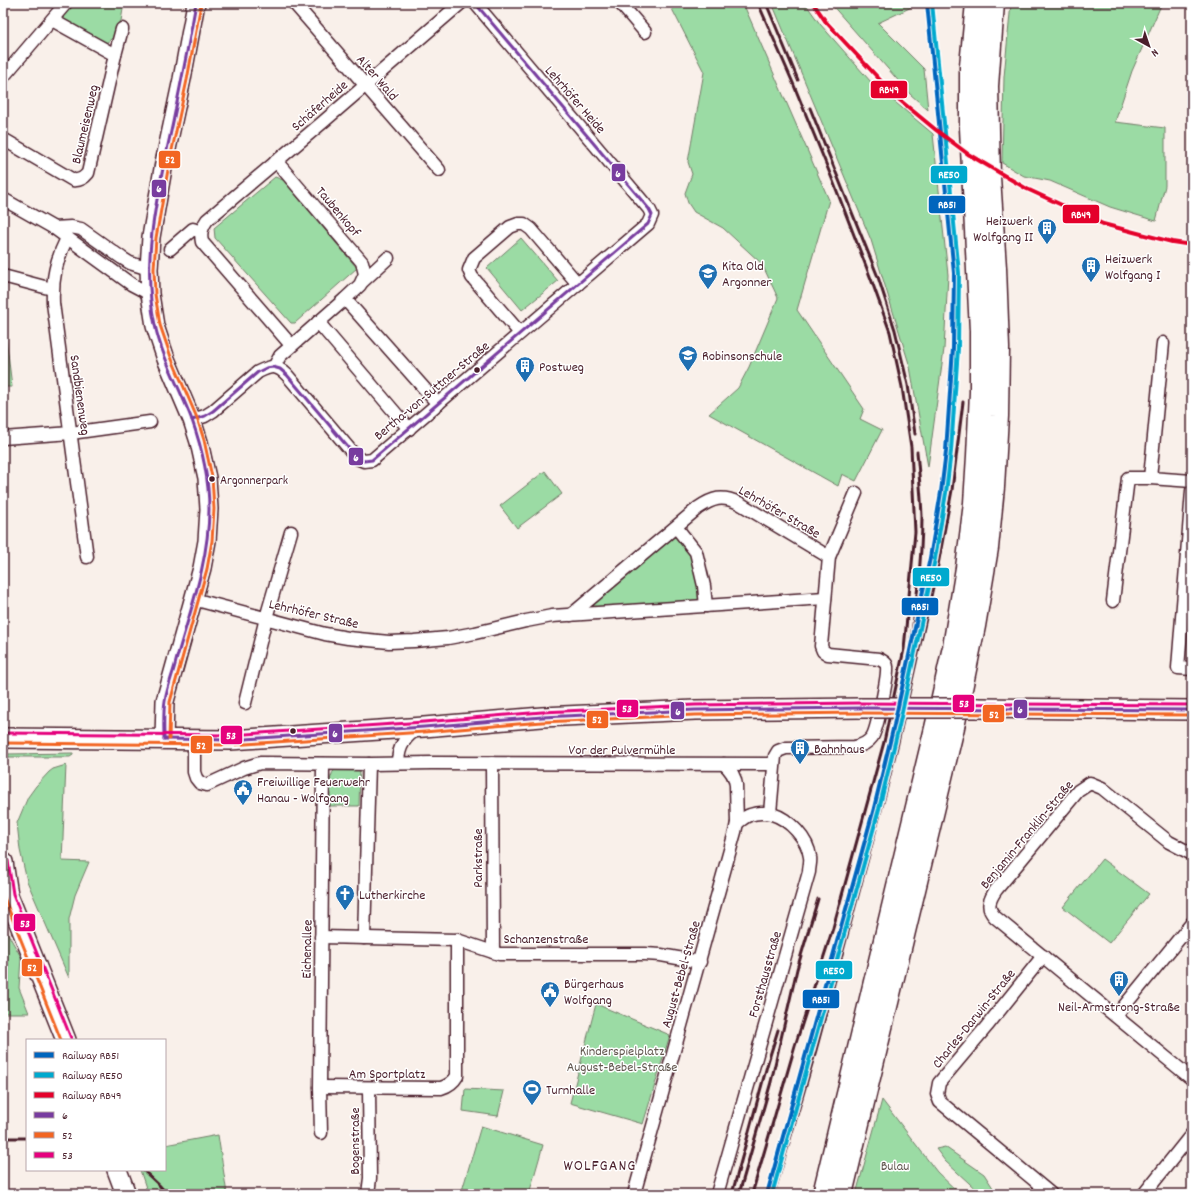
<svg xmlns="http://www.w3.org/2000/svg" width="1195" height="1197" font-family="Dekko,sans-serif">
<rect width="100%" height="100%" fill="#f9f0ea"/>
<filter id="ink" filterUnits="userSpaceOnUse"><feTurbulence type="fractalNoise" baseFrequency=".025" numOctaves="2"/><feDisplacementMap in="SourceGraphic" scale="8" xChannelSelector="R" yChannelSelector="G"/><feConvolveMatrix kernelMatrix="1 2 1 2 8 2 1 2 1" color-interpolation-filters="sRGB"/></filter>
<g filter="url(#ink)">
<!-- green -->
<g fill="#9bdba4" stroke="#727d68">
<path d="M 71,3 L 124,3 L 119,33 L 106,43 L 65,21 C 60,15 67,8 71,3 Z"/>
<path d="M 669,3 L 743,3 L 829,200 L 797,310 L 864,409 L 860,419 L 882,430 L 856,481 L 842,474 L 838,486 L 709,414 L 738,388 L 749,367 L 778,298 L 762,264 L 723,228 L 694,212 L 688,203 L 685,193 L 692,174 L 688,162 L 704,72 Z"/>
<path d="M 772,3 L 805,3 L 820,24 L 871,82 L 933,134 L 948,275 L 944,349 L 928,467 L 910,367 L 871,240 Z"/>
<path d="M 830,3 L 920,3 L 878,23 L 924,69 L 928,110 L 910,94 Z"/>
<path d="M 1011,3 L 1162,3 L 1132,71 L 1115,122 L 1165,128 L 1165,186 L 1156,221 L 1110,207 L 1050,181 L 1024,176 L 1002,163 L 1004,77 Z"/>
<path d="M 275,177 L 283,180 L 357,268 L 295,323 L 291,323 L 215,238 L 214,228 Z"/>
<path d="M 521,238 L 558,281 L 522,310 L 487,268 Z"/>
<path d="M 3,327 L 5,328 L 12,387 L 3,387 Z"/>
<path d="M 545,471 L 562,494 L 517,528 L 500,506 Z"/>
<path d="M 674,537 L 676,537 L 679,539 L 693,557 L 701,597 L 697,601 L 595,609 L 593,604 L 595,602 Z"/>
<path d="M 73,753 L 73,755 L 70,757 L 3,757 L 3,756 L 7,754 Z"/>
<path d="M 66,765 L 62,861 L 89,862 L 75,895 L 69,919 L 69,978 L 27,881 L 20,850 L 17,823 L 28,797 L 36,786 L 49,772 L 53,769 Z"/>
<path d="M 335,769 L 360,769 L 359,806 L 330,806 C 330,795 327,778 335,769 Z"/>
<path d="M 1102,859 L 1149,894 L 1109,943 L 1063,907 Z"/>
<path d="M 3,925 L 21,957 L 19,988 L 29,1013 L 3,1013 Z"/>
<path d="M 596,1004 L 670,1035 L 643,1124 L 570,1103 Z"/>
<path d="M 465,1089 L 504,1091 L 498,1116 L 463,1111 Z"/>
<path d="M 882,1100 L 937,1172 L 960,1194 L 856,1194 Z"/>
<path d="M 481,1126 L 543,1145 L 529,1194 L 461,1194 Z"/>
<path d="M 218,1135 L 227,1194 L 148,1194 L 140,1170 L 165,1170 L 165,1145 Z"/>
<path d="M 945,1147 L 984,1174 L 997,1194 L 981,1194 L 945,1161 L 936,1149 Z"/>
</g>
<g fill="none" stroke-linecap="round" stroke-linejoin="round">
<defs>
<g id="street">
<path d="M 294,3 L 439,170"/>
<path d="M 620,3 L 645,32"/>
<path d="M 52,20 L 115,55"/>
<path d="M 3,77 L 66,3"/>
<path d="M 3,139 L 73,180 C 80,181 84,178 88,173 L 115,55 L 122,29"/>
<path d="M 3,199 L 54,228 L 131,284 L 150,294"/>
<path d="M 54,228 L 71,227 L 81,229 L 122,258 L 130,263 L 149,269"/>
<path d="M 67,238 C 56,260 52,279 53,303 L 87,557"/>
<path d="M 170,249 L 193,229 L 201,232"/>
<path d="M 3,276 L 52,289"/>
<path d="M 362,282 L 388,258"/>
<path d="M 345,299 L 438,404"/>
<path d="M 318,322 L 409,429"/>
<path d="M 520,333 L 472,277 L 469,270 L 474,258 L 510,227 L 518,224 L 524,224 L 531,229 L 578,284"/>
<path d="M 1163,343 L 1150,478 L 1192,481"/>
<path d="M 291,345 L 202,242 C 200,233 202,227 207,220 L 323,122 L 461,3"/>
<path d="M 274,367 L 280,356 L 345,299 L 360,285 L 365,274 L 362,262 L 276,161"/>
<path d="M 192,420 L 205,416 L 213,411 L 258,372 C 271,366 276,364 287,375 L 357,458 L 364,461 L 372,460 L 648,224 L 652,215 L 649,209 L 475,3"/>
<path d="M 3,438 L 71,433 L 150,422"/>
<path d="M 1192,491 L 1178,668 L 1192,669"/>
<path d="M 676,527 L 696,552 L 704,586 L 706,606"/>
<path d="M 193,599 L 325,634 L 348,638 L 389,642 L 414,641 L 448,638 L 475,633 L 526,621 L 552,616 L 825,598"/>
<path d="M 1113,601 L 1128,478 L 1150,478"/>
<path d="M 571,615 L 698,508 C 713,498 722,495 739,503 L 829,557"/>
<path d="M 245,703 L 266,618 L 291,532"/>
<path d="M 194,740 L 194,772 L 196,778 L 200,783 L 207,785 L 244,768 L 260,763 L 371,764 L 431,763 L 774,764"/>
<path d="M 398,763 C 398,748 405,735 420,728"/>
<path d="M 492,763 L 493,952"/>
<path d="M 770,813 L 775,756 L 778,751 L 786,748 L 854,747 C 861,746 867,744 872,737 C 877,730 888,676 887,667 C 887,663 883,661 879,659 L 828,654 L 823,651 L 821,646 L 829,557 L 856,493"/>
<path d="M 1192,854 L 1169,842 L 1102,788 L 1090,783 L 1078,791 L 996,890 C 989,900 986,908 995,917 L 1192,1079"/>
<path d="M 321,937 L 457,940 L 499,954 L 645,954 L 661,955 L 700,962"/>
<path d="M 364,938 L 369,764"/>
<path d="M 1043,956 L 987,1026 L 939,1083 L 937,1094 L 940,1102 L 1051,1194"/>
<path d="M 1116,1016 L 1192,923"/>
<path d="M 320,1087 L 441,1088 C 448,1086 453,1083 457,1076 L 457,940"/>
<path d="M 321,1133 L 320,1087 L 323,764"/>
<path d="M 368,1194 L 370,1178 L 369,1088"/>
<path d="M 634,1194 L 735,832 L 737,823 L 736,785 C 735,776 731,770 724,764"/>
<path d="M 717,1194 L 809,872 C 809,867 811,862 810,857 C 808,839 789,819 772,814 C 766,812 756,813 750,815 C 746,816 741,820 737,823"/>
<path d="M 1144,1194 L 1192,1134"/>
</g>
<path id="secondary" d="M 164,739 L 165,701 L 202,568 L 207,541 L 209,509 L 207,478 L 199,442 L 192,420 L 166,359 L 155,326 L 150,294 L 149,269 L 151,237 L 164,163 L 182,79 L 196,3"/>
<g id="primary">
<path d="M 977,708 L 1192,710"/>
<path d="M 3,738 L 230,740 L 424,727 L 542,717 L 695,710 L 861,708"/>
<path d="M 3,862 L 8,895"/>
<path d="M 3,885 L 8,895 L 66,1040"/>
<path d="M 117,1170 L 126,1194"/>
</g>
<g id="highway">
<path d="M 824,1194 L 937,724 L 954,647 L 967,568 L 975,503 L 978,456 L 981,392 L 981,331 L 971,128 L 971,66 L 977,3"/>
<path d="M 841,1194 L 953,727 L 974,626 L 987,548 L 993,487 L 997,416 L 998,348 L 995,268 L 989,177 L 987,86 L 993,3"/>
</g>
</defs>
<!-- street casing -->
<use href="#street" stroke="#4a1f2b" stroke-width="15"/>
<!-- secondary casing -->
<use href="#secondary" stroke="#4a1f2b" stroke-width="20"/>
<!-- primary casing -->
<use href="#primary" stroke="#4a1f2b" stroke-width="22"/>
<!-- highway casing -->
<use href="#highway" stroke="#4a1f2b" stroke-width="25"/>
<!-- street -->
<use href="#street" stroke="#fff" stroke-width="12"/>
<!-- secondary -->
<use href="#secondary" stroke="#fff" stroke-width="17"/>
<!-- primary -->
<use href="#primary" stroke="#fff" stroke-width="19"/>
<!-- highway -->
<use href="#highway" stroke="#fff" stroke-width="22"/>
<!-- rail -->
<g stroke="#4a1f2b" stroke-width="3">
<path d="M 766,3 L 798,80"/>
<path d="M 810,108 L 878,277 L 895,330 L 908,385 L 915,434"/>
<path d="M 904,679 C 914,625 922,571 922,516 C 921,495 919,473 917,452"/>
<path d="M 3,1138 L 27,1138"/>
<path d="M 143,1170 L 159,1185 L 167,1194"/>
<path d="M 732,1194 L 768,1062 L 778,1030"/>
<path d="M 739,1194 L 771,1082 L 797,969 L 818,899"/>
<path d="M 752,1194 L 795,1046 L 833,928 L 884,742 L 904,649 L 915,532 L 911,447 L 902,387 L 890,332 L 871,279 L 833,181 L 793,83 L 758,3"/>
<path d="M 774,1194 L 816,1050 L 860,888 L 883,803 L 898,743 L 938,565 L 952,490 L 963,402"/>
</g>
<defs>
<path id="primary-bridge" d="M 861,708 L 977,708"/>
</defs>
<!-- primary-bridge casing -->
<use href="#primary-bridge" stroke="#4a1f2b" stroke-width="22" stroke-linecap="butt"/>
<!-- primary-bridge -->
<use href="#primary-bridge" stroke="#fff" stroke-width="19"/>
<defs>
<g id="bus-1">
<path d="M 192,420 L 205,416 L 213,411 L 258,372 L 266,368 L 273,367 L 280,369 L 287,375 L 357,458 L 364,461 L 372,460 L 648,224 L 652,215 L 649,209 L 475,3"/>
<path d="M 164,739 L 230,740 L 424,727 L 542,717 L 695,710 L 861,708 L 1192,710"/>
<path d="M 164,739 C 164,727 163,713 165,701 C 167,688 173,674 176,661 C 190,611 209,561 209,509 C 209,479 202,448 192,420 C 180,388 162,358 155,325 C 140,258 159,188 173,122 C 181,83 189,43 196,3"/>
</g>
<g id="bus-2">
<path d="M 169,739 L 170,702 L 207,569 L 212,541 L 214,509 L 212,477 L 204,440 L 197,418 L 171,357 L 160,325 L 155,294 L 154,269 L 156,238 L 169,164 L 187,80 L 201,4"/>
<path d="M 3,743 L 230,745 L 424,732 L 542,722 L 695,715 L 861,713 L 1192,715"/>
<path d="M 3,895 L 61,1040"/>
</g>
<g id="bus-3">
<path d="M 3,733 L 230,735 L 424,722 L 542,712 L 695,705 L 861,703 L 1192,705"/>
<path d="M 8,861 L 13,894 L 71,1038"/>
</g>
</defs>
<!-- bus-1 casing -->
<use href="#bus-1" stroke="#fff" stroke-width="6"/>
<!-- bus-2 casing -->
<use href="#bus-2" stroke="#fff" stroke-width="6"/>
<!-- bus-3 casing -->
<use href="#bus-3" stroke="#fff" stroke-width="6"/>
<!-- bus-1 -->
<use href="#bus-1" stroke="#783c9f" stroke-width="3"/>
<!-- bus-2 -->
<use href="#bus-2" stroke="#f26522" stroke-width="3"/>
<!-- bus-3 -->
<use href="#bus-3" stroke="#e5007d" stroke-width="3"/>
<defs>
<path id="rail-1" d="M 767,1194 L 874,808 L 894,725 L 930,558 L 941,492 L 946,451 L 953,348 L 954,273 L 927,3"/>
<path id="rail-2" d="M 772,1194 L 879,809 L 899,726 L 935,559 L 946,493 L 951,451 L 958,348 L 959,273 L 932,3"/>
<path id="rail-3" d="M 813,3 L 826,22 L 896,97 L 936,130 L 968,154 L 1027,189 L 1103,224 L 1172,242 L 1192,245"/>
</defs>
<!-- rail-1 casing -->
<use href="#rail-1" stroke="#fff" stroke-width="7"/>
<!-- rail-2 casing -->
<use href="#rail-2" stroke="#fff" stroke-width="7"/>
<!-- rail-3 casing -->
<use href="#rail-3" stroke="#fff" stroke-width="7"/>
<!-- rail-1 -->
<use href="#rail-1" stroke="#0065bd" stroke-width="4"/>
<!-- rail-2 -->
<use href="#rail-2" stroke="#00a9ce" stroke-width="4"/>
<!-- rail-3 -->
<use href="#rail-3" stroke="#e4002b" stroke-width="4"/>
</g>
</g>
<!-- icons -->
<defs>
<symbol id="building-pin" viewBox="-11 -11 22 30"><path d="M0 17L-7.5 6A9.5 9.5 0 1 1 7.5 6Z" fill="#1f6fb2" stroke="#fff"/><path d="M-4-6H4V6H1V3H-1V6H-4ZM-2.5-4.3h1.7v1.8h-1.7ZM.8-4.3h1.7v1.8H.8ZM-2.5-1h1.7V.8h-1.7ZM.8-1h1.7V.8H.8Z" fill="#fff"/></symbol>
<symbol id="school-pin" viewBox="-11 -11 22 30"><path d="M0 17L-7.5 6A9.5 9.5 0 1 1 7.5 6Z" fill="#1f6fb2" stroke="#fff"/><path d="M0-5L7-2L0 1L-7-2ZM-4 1L0 2.5L4 1V4Q0 6-4 4Z" fill="#fff"/></symbol>
<symbol id="civic-pin" viewBox="-11 -11 22 30"><path d="M0 17L-7.5 6A9.5 9.5 0 1 1 7.5 6Z" fill="#1f6fb2" stroke="#fff"/><path d="M-.6-6.5H3V-4.5H.6V-3L4-1V1h2V6H-6V1h2V-1L-.6-3ZM-1.2 2.5V6h2.4V2.5Z" fill="#fff"/></symbol>
<symbol id="church-pin" viewBox="-11 -11 22 30"><path d="M0 17L-7.5 6A9.5 9.5 0 1 1 7.5 6Z" fill="#1f6fb2" stroke="#fff"/><path d="M-1.2-6h2.4v3.5h3.3v2.4h-3.3V6h-2.4V-.1h-3.3v-2.4h3.3Z" fill="#fff"/></symbol>
<symbol id="stadium-pin" viewBox="-11 -11 22 30"><path d="M0 17L-7.5 6A9.5 9.5 0 1 1 7.5 6Z" fill="#1f6fb2" stroke="#fff"/><path d="M0-5a6.5 5 0 1 0 0 10a6.5 5 0 1 0 0-10ZM-3.5-1.8h7v3.6h-7Z" fill="#fff"/></symbol>
</defs>
<g fill-rule="evenodd">
<use href="#building-pin" x="1036" y="217" width="22" height="30"/>
<use href="#building-pin" x="1080" y="255" width="22" height="30"/>
<use href="#school-pin" x="697" y="262" width="22" height="30"/>
<use href="#school-pin" x="677" y="344" width="22" height="30"/>
<use href="#building-pin" x="514" y="355" width="22" height="30"/>
<use href="#building-pin" x="789" y="737" width="22" height="30"/>
<use href="#civic-pin" x="232" y="778" width="22" height="30"/>
<use href="#church-pin" x="334" y="883" width="22" height="30"/>
<use href="#building-pin" x="1108" y="969" width="22" height="30"/>
<use href="#civic-pin" x="539" y="980" width="22" height="30"/>
<use href="#stadium-pin" x="521" y="1078" width="22" height="30"/>
</g>
<!-- markers -->
<g fill="#4a1f2b" stroke="#fff" stroke-width="1.5">
<circle cx="477" cy="370" r="3.5"/>
<circle cx="212" cy="479" r="3.5"/>
<circle cx="293" cy="731" r="3.5"/>
</g>
<g text-anchor="middle" stroke-width="3" stroke-linejoin="round" paint-order="stroke">
<!-- bus labels -->
<g font-size="13" fill="#4a1f2b" stroke="#fff" text-anchor="start">
<text x="220" y="484">Argonnerpark</text>
</g>
<!-- street labels -->
<g font-size="14" fill="#4a1f2b" stroke="#fff">
<text transform="translate(378 77) rotate(49)" y="5">Alter Wald</text>
<text transform="translate(576 99) rotate(49)" y="5">Lehrhöfer Heide</text>
<text transform="translate(319 105) rotate(-41)" y="5">Schäferheide</text>
<text transform="translate(84 124) rotate(-77)" y="5">Blaumeisenweg</text>
<text transform="translate(339 211) rotate(50)" y="5">Taubenkopf</text>
<text transform="translate(431 390) rotate(-40)" y="5">Bertha-von-Suttner-Straße</text>
<text transform="translate(81 395) rotate(82)" y="5">Sandbienenweg</text>
<text transform="translate(780 511) rotate(30)" y="5">Lehrhöfer Straße</text>
<text transform="translate(314 613) rotate(13)" y="5">Lehrhöfer Straße</text>
<text x="622" y="754">Vor der Pulvermühle</text>
<text transform="translate(1026 834) rotate(-50)" y="5">Benjamin-Franklin-Straße</text>
<text transform="translate(477 858) rotate(-90)" y="5">Parkstraße</text>
<text x="546" y="943">Schanzenstraße</text>
<text transform="translate(306 949) rotate(-89)" y="5">Eichenallee</text>
<text transform="translate(680 974) rotate(-74)" y="5">August-Bebel-Straße</text>
<text transform="translate(764 974) rotate(-74)" y="5">Forsthausstraße</text>
<text transform="translate(973 1018) rotate(-51)" y="5">Charles-Darwin-Straße</text>
<text x="387" y="1078">Am Sportplatz</text>
<text transform="translate(354 1141) rotate(-90)" y="5">Bogenstraße</text>
</g>
<!-- poi labels -->
<g font-size="14" fill="#4a1f2b" stroke="#fff" text-anchor="start">
<text x="1033" y="225" text-anchor="end">Heizwerk<tspan x="1033" dy="16">Wolfgang II</tspan></text>
<text x="1105" y="263">Heizwerk<tspan x="1105" dy="16">Wolfgang I</tspan></text>
<text x="722" y="270">Kita Old<tspan x="722" dy="16">Argonner</tspan></text>
<text x="702" y="360">Robinsonschule</text>
<text x="539" y="371">Postweg</text>
<text x="814" y="753">Bahnhaus</text>
<text x="257" y="786">Freiwillige Feuerwehr<tspan x="257" dy="16">Hanau - Wolfgang</tspan></text>
<text x="359" y="899">Lutherkirche</text>
<text x="564" y="988">Bürgerhaus<tspan x="564" dy="16">Wolfgang</tspan></text>
<text x="1119" y="1011" text-anchor="middle">Neil-Armstrong-Straße</text>
<text x="546" y="1094">Turnhalle</text>
</g>
<!-- park labels -->
<g font-size="14" fill="#62574f" stroke="#fff">
<text x="622" y="1055">Kinderspielplatz<tspan x="622" dy="16">August-Bebel-Straße</tspan></text>
<text x="895" y="1170">Bulau</text>
</g>
<!-- quarter labels -->
<g font-size="16" letter-spacing="1" fill="#4a1f2b" stroke="#fff">
<text x="600" y="1170">WOLFGANG</text>
</g>
</g>
<g stroke="#fff" stroke-width="1.5">
<rect x="870" y="80" width="38" height="19" rx="4" fill="#e4002b"/>
<rect x="158" y="150" width="23" height="19" rx="4" fill="#f26522"/>
<rect x="611" y="163" width="15" height="19" rx="4" fill="#783c9f"/>
<rect x="930" y="165" width="38" height="19" rx="4" fill="#00a9ce"/>
<rect x="151" y="179" width="16" height="19" rx="4" fill="#783c9f"/>
<rect x="928" y="195" width="38" height="19" rx="4" fill="#0065bd"/>
<rect x="1062" y="204" width="38" height="20" rx="4" fill="#e4002b"/>
<rect x="348" y="447" width="16" height="19" rx="4" fill="#783c9f"/>
<rect x="912" y="567" width="38" height="20" rx="4" fill="#00a9ce"/>
<rect x="901" y="597" width="38" height="19" rx="4" fill="#0065bd"/>
<rect x="952" y="694" width="23" height="19" rx="4" fill="#e5007d"/>
<rect x="616" y="699" width="23" height="19" rx="4" fill="#e5007d"/>
<rect x="1013" y="699" width="15" height="20" rx="4" fill="#783c9f"/>
<rect x="670" y="701" width="15" height="19" rx="4" fill="#783c9f"/>
<rect x="982" y="704" width="23" height="19" rx="4" fill="#f26522"/>
<rect x="586" y="710" width="23" height="19" rx="4" fill="#f26522"/>
<rect x="328" y="723" width="15" height="20" rx="4" fill="#783c9f"/>
<rect x="220" y="725" width="23" height="20" rx="4" fill="#e5007d"/>
<rect x="190" y="735" width="23" height="19" rx="4" fill="#f26522"/>
<rect x="13" y="913" width="23" height="19" rx="4" fill="#e5007d"/>
<rect x="21" y="958" width="22" height="19" rx="4" fill="#f26522"/>
<rect x="815" y="960" width="38" height="20" rx="4" fill="#00a9ce"/>
<rect x="802" y="989" width="38" height="20" rx="4" fill="#0065bd"/>
</g>
<g font-size="11" text-anchor="middle" font-weight="bold" fill="#fff">
<text x="889" y="93">RB49</text>
<text x="170" y="163">52</text>
<text x="618" y="177">6</text>
<text x="949" y="178">RE50</text>
<text x="159" y="192">6</text>
<text x="947" y="208">RB51</text>
<text x="1081" y="218">RB49</text>
<text x="356" y="461">6</text>
<text x="931" y="581">RE50</text>
<text x="920" y="610">RB51</text>
<text x="964" y="707">53</text>
<text x="627" y="712">53</text>
<text x="1020" y="713">6</text>
<text x="678" y="715">6</text>
<text x="994" y="718">52</text>
<text x="597" y="723">52</text>
<text x="335" y="737">6</text>
<text x="231" y="739">53</text>
<text x="201" y="749">52</text>
<text x="25" y="927">53</text>
<text x="32" y="971">52</text>
<text x="834" y="974">RE50</text>
<text x="821" y="1003">RB51</text>
</g>
<!-- margin -->
<rect width="1195" height="1197" fill="none" stroke="#fff" stroke-width="16"/>
<rect x="8" y="8" width="1179" height="1181" fill="none" stroke="#4a1f2b" stroke-width="1.5" filter="url(#ink)"/>
<!-- legend -->
<rect x="26" y="1039" width="140" height="132" fill="#ffffff" stroke="#b7a5aa"/>
<rect x="34" y="1052" width="20" height="6" fill="#0065bd" stroke="#b7a5aa"/>
<text x="62" y="1059" font-size="12" fill="#4a1f2b">Railway RB51</text>
<rect x="34" y="1072" width="20" height="6" fill="#00a9ce" stroke="#b7a5aa"/>
<text x="62" y="1079" font-size="12" fill="#4a1f2b">Railway RE50</text>
<rect x="34" y="1092" width="20" height="6" fill="#e4002b" stroke="#b7a5aa"/>
<text x="62" y="1099" font-size="12" fill="#4a1f2b">Railway RB49</text>
<rect x="34" y="1112" width="20" height="6" fill="#783c9f" stroke="#b7a5aa"/>
<text x="62" y="1119" font-size="12" fill="#4a1f2b">6</text>
<rect x="34" y="1132" width="20" height="6" fill="#f26522" stroke="#b7a5aa"/>
<text x="62" y="1139" font-size="12" fill="#4a1f2b">52</text>
<rect x="34" y="1152" width="20" height="6" fill="#e5007d" stroke="#b7a5aa"/>
<text x="62" y="1159" font-size="12" fill="#4a1f2b">53</text>
<!-- north arrow -->
<g transform="translate(1149 46) rotate(140)" stroke="#ffffff" stroke-width="3" paint-order="stroke">
<path d="M0-3L7 15L0 10L-7 15Z" fill="#4a1f2b"/>
<text y="-6" font-size="11" font-weight="bold" text-anchor="middle" fill="#4a1f2b">N</text>
</g>
</svg>
